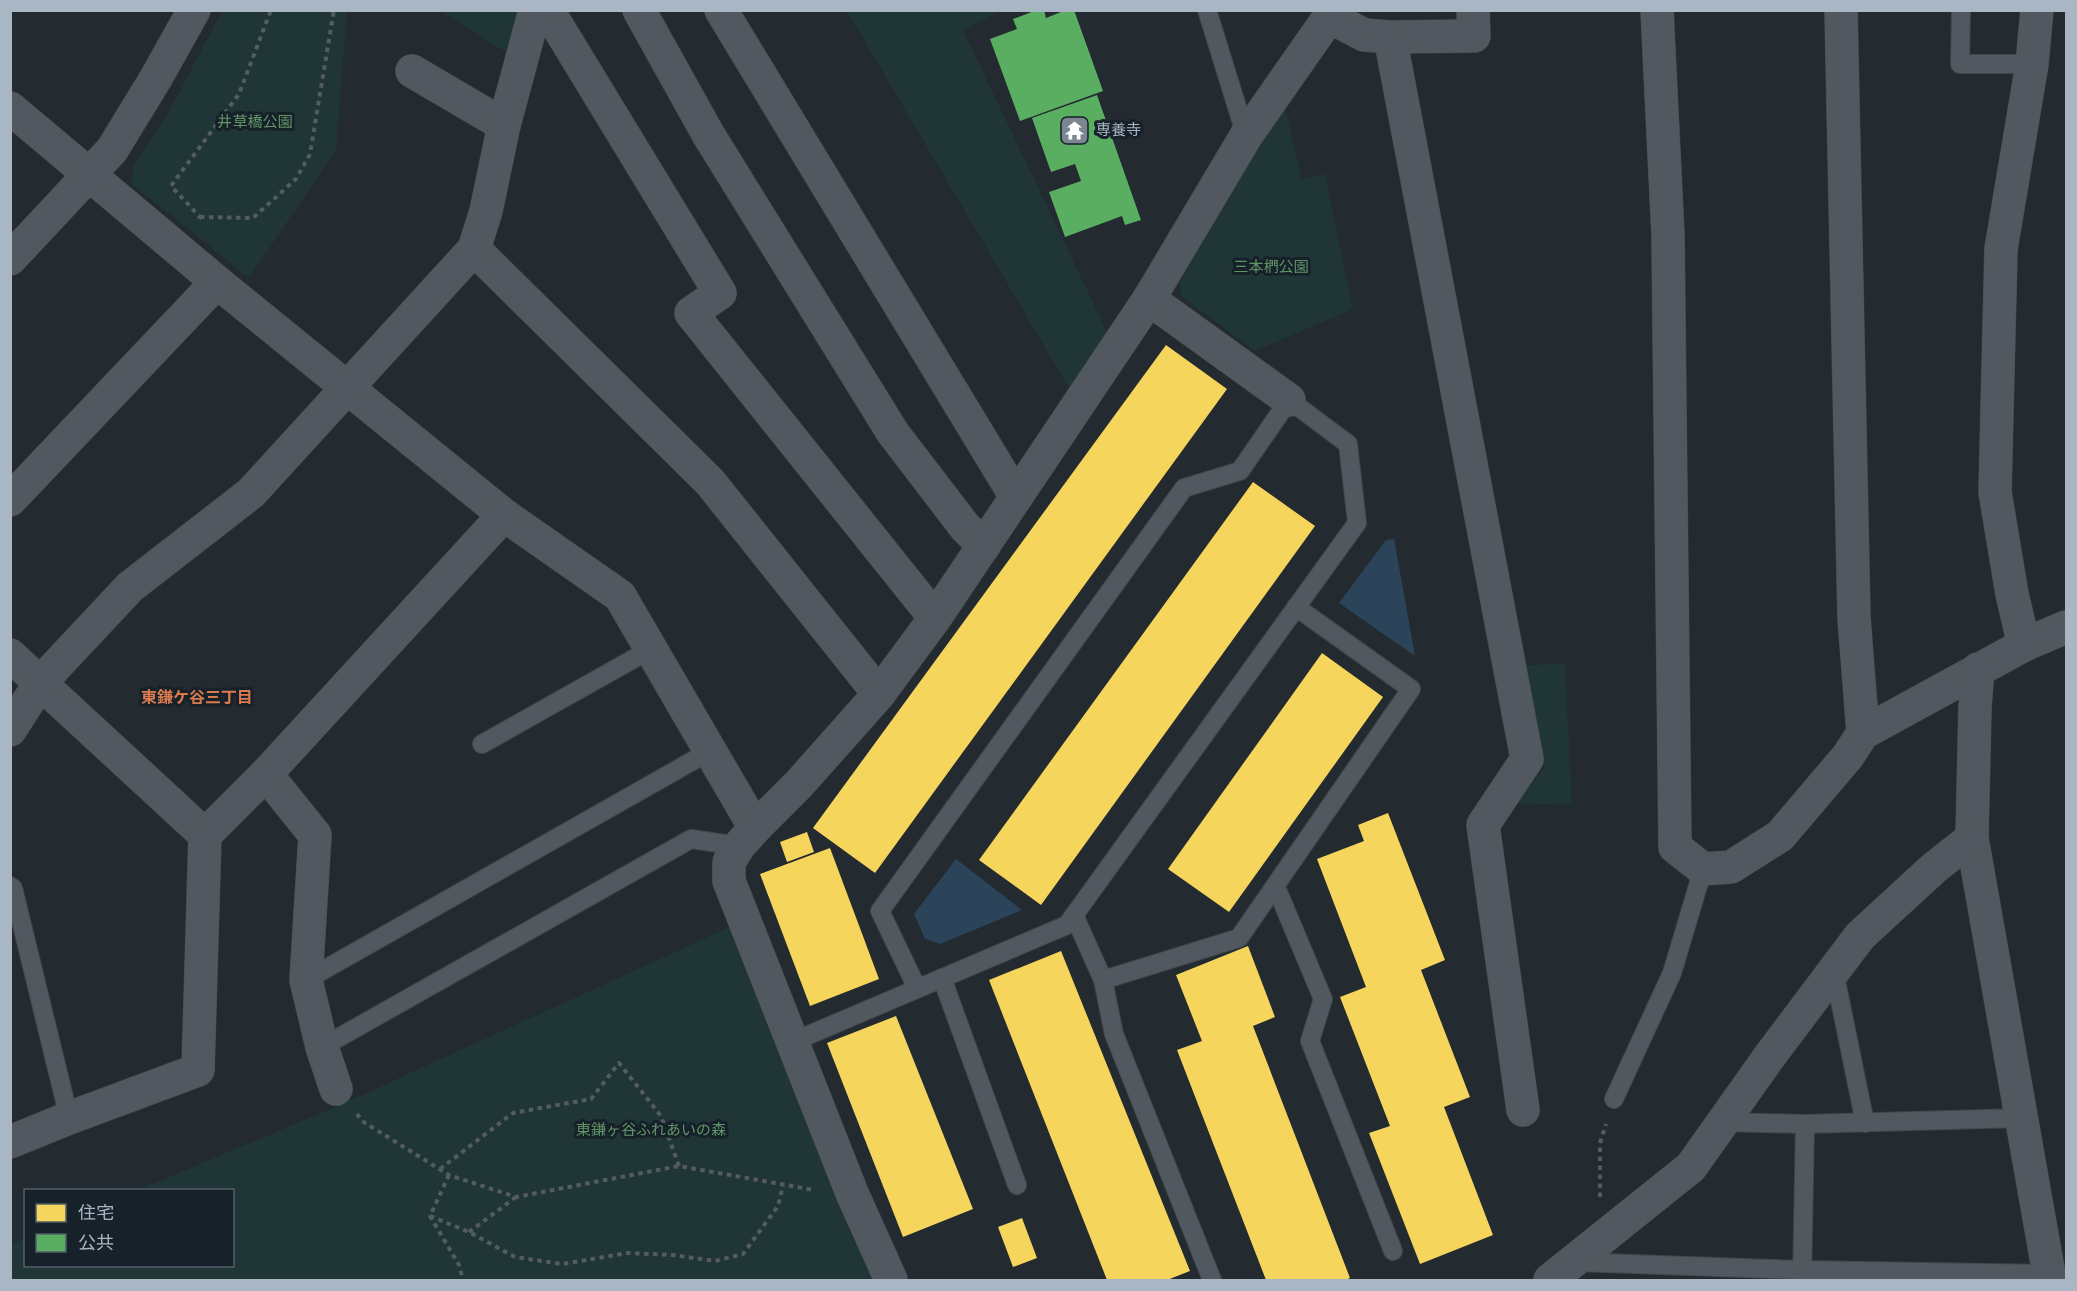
<svg xmlns="http://www.w3.org/2000/svg" width="2077" height="1291" font-family="Rubik,'Noto Sans JP',sans-serif">
<rect width="100%" height="100%" fill="#232a30"/>
<!-- green -->
<g fill="#203536">
<path d="M 222,11 L 347,11 L 336,150 L 249,278 L 132,184 L 133,167 L 168,113 Z"/>
<path d="M 440,11 L 524,11 L 514,57 Z"/>
<path d="M 847,11 L 1001,11 L 963,30 L 1110,338 L 1073,395 Z"/>
<path d="M 1285,108 L 1302,179 L 1325,174 L 1353,309 L 1255,351 L 1181,296 L 1179,283 L 1229,194 Z"/>
<path d="M 1565,664 L 1572,805 L 1510,803 L 1528,774 L 1536,779 L 1545,766 L 1536,761 L 1519,665 Z"/>
<path d="M 732,926 L 875,1280 L 11,1280 L 10,1245 L 25,1238 L 26,1266 L 232,1266 L 232,1190 L 138,1190 L 340,1105 Z"/>
</g>
<!-- water -->
<g fill="#2c4459">
<path d="M 1394,539 L 1415,656 L 1339,603 L 1386,540 Z"/>
<path d="M 956,859 L 1022,910 L 940,944 L 925,939 L 914,914 Z"/>
</g>
<!-- homes -->
<g fill="#f6d55c">
<path d="M 1166,345 L 1227,389 L 875,873 L 813,828 Z"/>
<path d="M 1253,482 L 1315,526 L 1041,905 L 979,860 Z"/>
<path d="M 1322,653 L 1383,697 L 1229,912 L 1168,869 Z"/>
<path d="M 1388,813 L 1445,960 L 1421,970 L 1470,1097 L 1444,1107 L 1493,1235 L 1420,1264 L 1369,1133 L 1390,1126 L 1340,997 L 1366,987 L 1317,859 L 1364,841 L 1358,825 Z"/>
<path d="M 807,832 L 814,852 L 787,862 L 780,842 Z"/>
<path d="M 830,848 L 879,979 L 810,1006 L 760,874 Z"/>
<path d="M 1248,946 L 1275,1017 L 1253,1026 L 1350,1278 L 1345,1280 L 1266,1280 L 1177,1050 L 1202,1041 L 1176,975 Z"/>
<path d="M 1061,951 L 1190,1271 L 1167,1280 L 1107,1280 L 989,980 Z"/>
<path d="M 896,1016 L 973,1209 L 903,1237 L 827,1043 Z"/>
<path d="M 1022,1218 L 1037,1258 L 1013,1267 L 998,1227 Z"/>
</g>
<!-- public -->
<g fill="#5aae61">
<path d="M 1037,10 L 1044,10 L 1046,18 L 1066,10 L 1074,10 L 1103,91 L 1020,121 L 990,39 L 1017,29 L 1013,19 Z"/>
<path d="M 1097,95 L 1141,220 L 1125,225 L 1122,216 L 1065,237 L 1049,192 L 1081,181 L 1075,164 L 1051,172 L 1032,118 Z"/>
</g>
<g fill="none" stroke-linecap="round" stroke-linejoin="round">
<defs>
<g id="service">
<path d="M 1207,10 L 1246,136"/>
<path d="M 1961,10 L 1960,64 L 2032,64"/>
<path d="M 482,744 L 651,649"/>
<path d="M 10,886 L 13,888 L 69,1118"/>
<path d="M 1276,887 L 1323,999 L 1310,1041 L 1393,1251"/>
<path d="M 1074,915 L 1103,980 L 1114,1034 L 1212,1280"/>
<path d="M 1834,971 L 1865,1123"/>
<path d="M 942,978 L 1017,1185"/>
<path d="M 306,980 L 710,751"/>
<path d="M 1103,980 L 1239,938 L 1411,689 L 1296,607"/>
<path d="M 804,1037 L 1067,925 L 1357,523 L 1348,444 L 1289,400 L 1240,471 L 1184,488 L 880,911 L 917,988"/>
<path d="M 322,1047 L 691,839 L 739,846"/>
<path d="M 1614,1099 L 1672,973 L 1703,869"/>
<path d="M 1724,1122 L 1805,1124 L 2021,1118"/>
<path d="M 1575,1262 L 1802,1270 L 2048,1274"/>
<path d="M 1802,1280 L 1805,1124"/>
</g>
<g id="minor">
<path d="M 544,10 L 555,22 L 720,293 L 691,313 L 935,618"/>
<path d="M 639,10 L 708,134 L 893,433 L 965,527 L 984,546"/>
<path d="M 721,10 L 1016,497"/>
<path d="M 1657,10 L 1668,236 L 1675,847 L 1703,869 L 1731,867 L 1780,836 L 1848,756 L 1863,733 L 2024,645 L 2066,627"/>
<path d="M 1841,10 L 1854,618 L 1863,733"/>
<path d="M 1330,17 L 1364,35 L 1390,37 L 1474,36 L 1473,10"/>
<path d="M 1390,37 L 1527,759 L 1483,825 L 1523,1110"/>
<path d="M 412,71 L 504,125"/>
<path d="M 10,108 L 217,282 L 504,515 L 620,596 L 755,828"/>
<path d="M 474,249 L 710,482 L 879,694"/>
<path d="M 1149,299 L 1289,400"/>
<path d="M 10,500 L 217,282"/>
<path d="M 2024,645 L 2012,594 L 1995,492 L 2001,249 L 2032,64 L 2037,10"/>
<path d="M 10,655 L 205,835"/>
<path d="M 1978,669 L 1975,707 L 1972,838 L 2050,1280"/>
<path d="M 10,730 L 40,683 L 130,587 L 251,493 L 474,249 L 486,211 L 504,125 L 535,10"/>
<path d="M 266,774 L 315,835 L 306,980 L 322,1047 L 336,1089"/>
<path d="M 10,1142 L 69,1118 L 198,1070 L 205,835 L 266,774 L 504,515"/>
<path d="M 891,1280 L 852,1193 L 729,881 L 729,862 L 739,846 L 755,828 L 799,784 L 879,694 L 935,618 L 1149,299 L 1246,136 L 1334,10"/>
<path d="M 1550,1280 L 1691,1167 L 1769,1057 L 1860,936 L 1934,868 L 1972,838"/>
</g>
<path id="tertiary" d="M 10,259 L 112,150 L 156,78 L 194,10"/>
</defs>
<!-- service casing -->
<use href="#service" stroke="#40464b" stroke-width="20"/>
<!-- minor casing -->
<use href="#minor" stroke="#40464b" stroke-width="34"/>
<!-- tertiary casing -->
<use href="#tertiary" stroke="#40464b" stroke-width="34"/>
<!-- path -->
<g stroke="#545c62" stroke-width="4" stroke-dasharray="4.5 4.5" stroke-linecap="butt">
<path d="M 200,217 L 253,218 L 296,179 L 310,154 L 334,10"/>
<path d="M 199,219 L 200,217 L 171,186 L 239,94 L 271,10"/>
<path d="M 357,1114 L 362,1121 L 449,1175 L 516,1197 L 679,1166 L 814,1190"/>
<path d="M 440,1169 L 513,1113 L 591,1099 L 619,1063 L 661,1116 L 679,1166"/>
<path d="M 449,1175 L 430,1216 L 459,1265 L 463,1280"/>
<path d="M 1600,1197 L 1600,1143 L 1606,1124"/>
<path d="M 430,1216 L 469,1232 L 515,1257 L 562,1264 L 628,1253 L 673,1255 L 715,1261 L 743,1254 L 778,1206 L 783,1185"/>
<path d="M 469,1232 L 516,1197"/>
</g>
<!-- service -->
<use href="#service" stroke="#51585f" stroke-width="18"/>
<!-- minor -->
<use href="#minor" stroke="#51585f" stroke-width="33"/>
<!-- tertiary -->
<use href="#tertiary" stroke="#51585f" stroke-width="33"/>
</g>
<!-- icons -->
<defs>
<symbol id="temple-square" viewBox="-11 -11 22 22"><rect x="-9" y="-9" width="18" height="18" rx="4" fill="#7a8690" stroke="#16212a"/><path d="M0-6L5-2H3V0L6.5 2.5H4V6H1.5V3h-3V6H-4V2.5H-6.5L-3 0V-2H-5Z" fill="#fff"/></symbol>
</defs>
<g fill-rule="evenodd">
<use href="#temple-square" x="1058" y="114" width="33" height="33"/>
</g>
<g text-anchor="middle" stroke-width="6" stroke-linejoin="round" paint-order="stroke">
<!-- park labels -->
<g font-size="15" fill="#609566" stroke="#16212a">
<text x="255" y="127">井草橋公園</text>
<text x="1271" y="272">三本椚公園</text>
<text x="651" y="1135">東鎌ヶ谷ふれあいの森</text>
</g>
<!-- poi labels -->
<g font-size="15" fill="#a9b7c4" stroke="#16212a" text-anchor="start">
<text x="1096" y="135">専養寺</text>
</g>
<!-- neighbourhood labels -->
<g font-size="16" font-weight="bold" fill="#da7a4e" stroke="#16212a">
<text x="197" y="703">東鎌ケ谷三丁目</text>
</g>
</g>
<!-- border -->
<rect width="2077" height="1291" fill="none" stroke="#a9b7c4" stroke-width="24"/>
<!-- legend -->
<rect x="24" y="1189" width="210" height="78" fill="#16212a" stroke="#515d68" stroke-width="1.5"/>
<rect x="36" y="1204" width="30" height="18" fill="#f6d55c" stroke="#515d68" stroke-width="1.5"/>
<text x="78" y="1219" font-size="18" fill="#a9b7c4">住宅</text>
<rect x="36" y="1234" width="30" height="18" fill="#5aae61" stroke="#515d68" stroke-width="1.5"/>
<text x="78" y="1249" font-size="18" fill="#a9b7c4">公共</text>
</svg>
